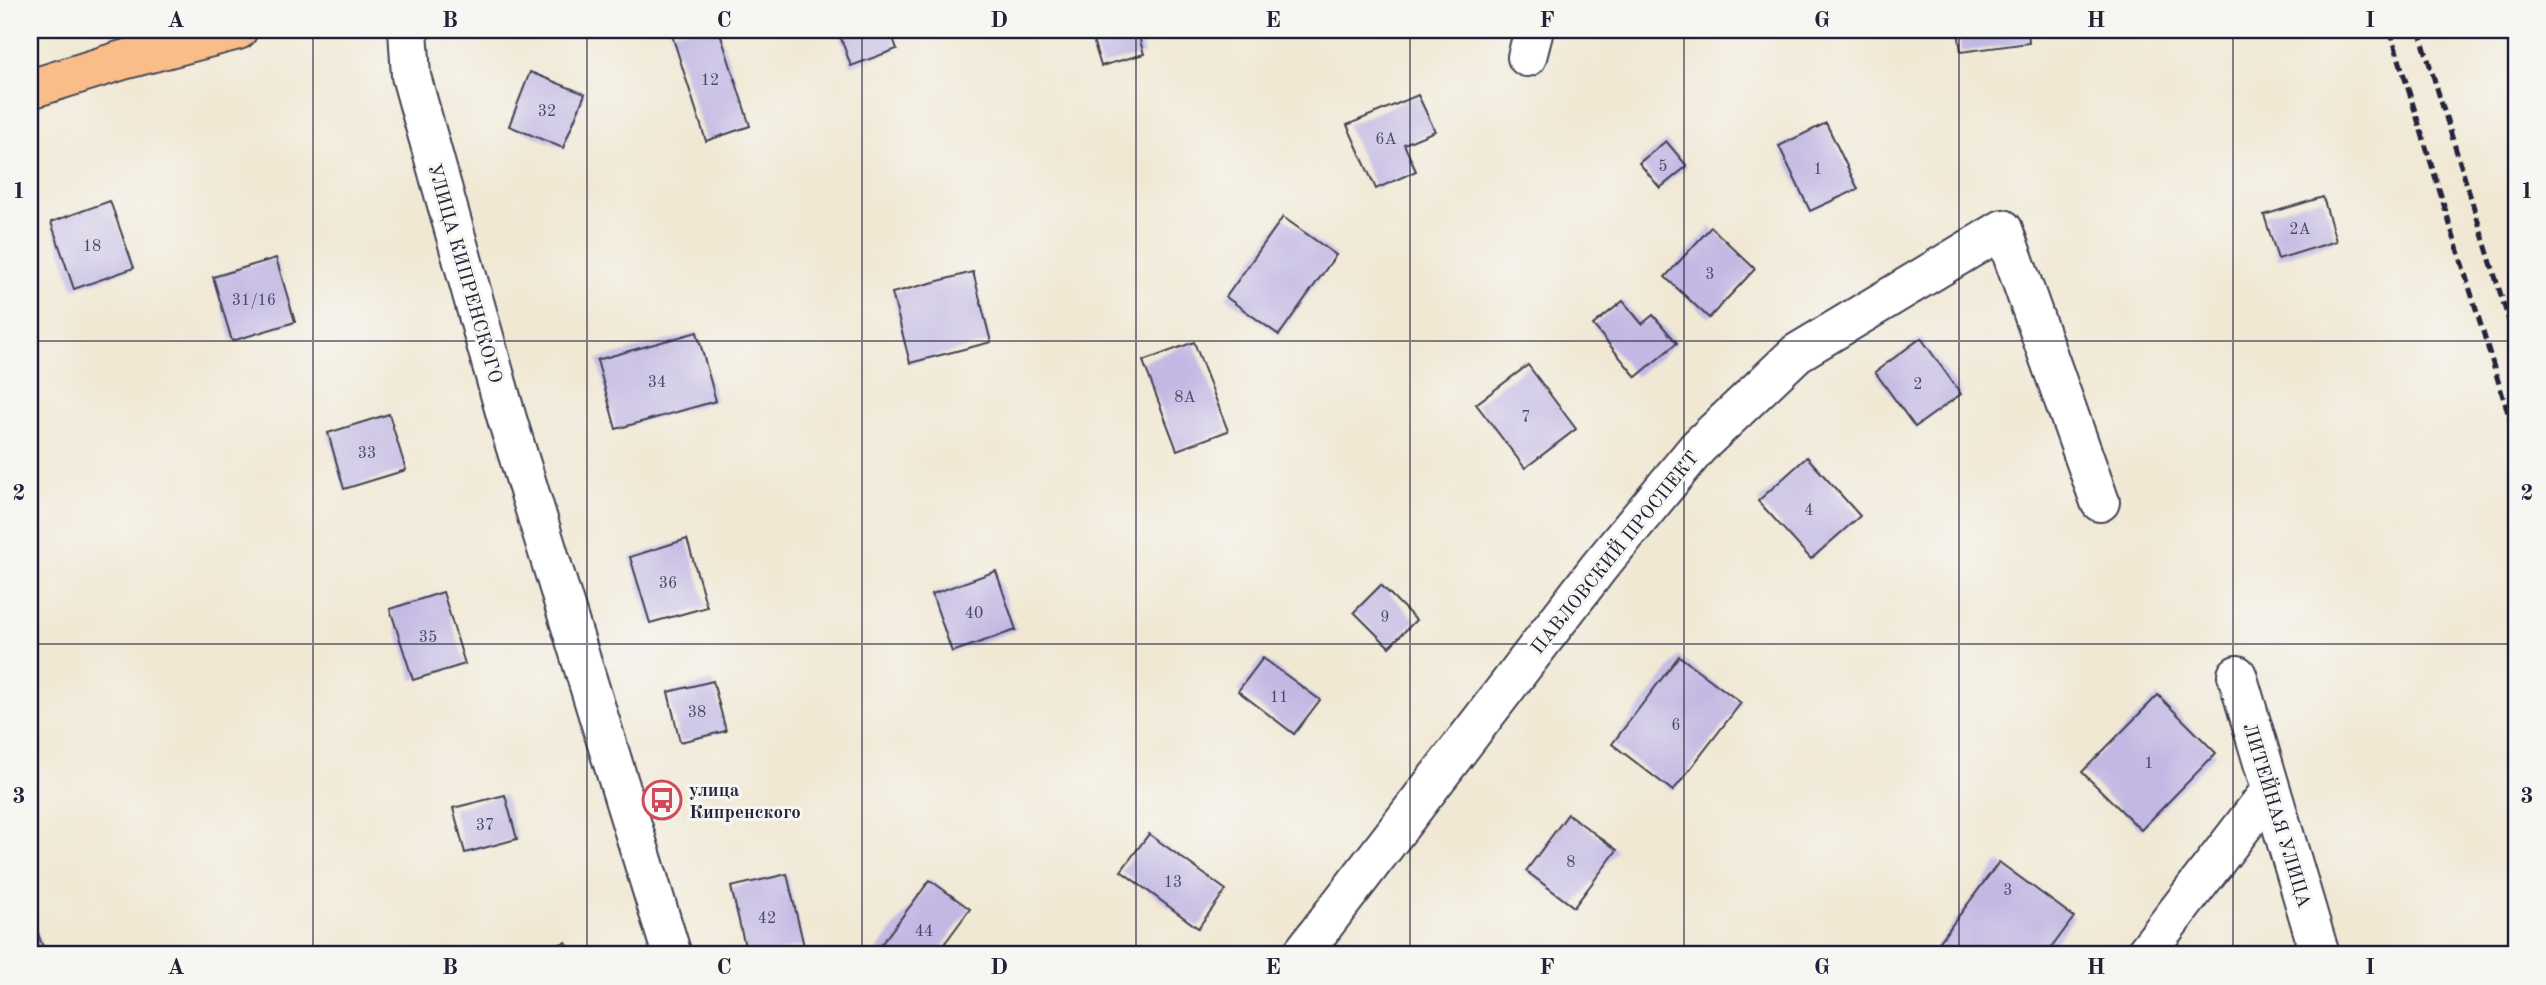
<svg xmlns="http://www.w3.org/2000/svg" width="2546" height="985" font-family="'Old Standard TT',serif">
<rect width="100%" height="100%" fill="#f6f6f2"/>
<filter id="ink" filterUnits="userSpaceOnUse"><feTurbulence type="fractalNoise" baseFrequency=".0143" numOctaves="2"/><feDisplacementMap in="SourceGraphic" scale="14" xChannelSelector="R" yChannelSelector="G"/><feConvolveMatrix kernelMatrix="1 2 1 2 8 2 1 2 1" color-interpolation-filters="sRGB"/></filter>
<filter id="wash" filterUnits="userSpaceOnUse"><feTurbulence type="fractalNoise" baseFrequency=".00686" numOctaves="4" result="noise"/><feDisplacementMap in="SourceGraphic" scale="28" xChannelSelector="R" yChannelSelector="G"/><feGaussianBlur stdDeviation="1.57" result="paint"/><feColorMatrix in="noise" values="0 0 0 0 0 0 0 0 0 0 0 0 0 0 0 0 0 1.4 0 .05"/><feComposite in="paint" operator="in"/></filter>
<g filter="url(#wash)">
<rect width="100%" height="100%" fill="#f1e8d4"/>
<g id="blocks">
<!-- building -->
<g fill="#c2b8e3">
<path d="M 679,30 L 719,30 L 750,126 L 706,141 L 671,32 Z"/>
<path d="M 838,30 L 890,30 L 897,49 L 851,66 Z"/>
<path d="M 1090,30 L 1137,30 L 1144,54 L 1101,66 Z"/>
<path d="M 1958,30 L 2028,30 L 2029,43 L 1961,52 Z"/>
<path d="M 530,72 L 585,94 L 563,148 L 509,126 Z"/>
<path d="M 1418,95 L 1435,131 L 1404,144 L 1416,171 L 1376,189 L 1347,125 Z"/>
<path d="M 1826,123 L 1858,189 L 1810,211 L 1779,146 Z"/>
<path d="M 1666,141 L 1687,166 L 1660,188 L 1639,163 Z"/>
<path d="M 2323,197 L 2336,241 L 2278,259 L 2264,215 Z"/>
<path d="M 110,201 L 134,268 L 74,289 L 51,222 Z"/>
<path d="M 1283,217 L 1336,255 L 1279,335 L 1226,297 Z"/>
<path d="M 1711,227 L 1755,269 L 1709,318 L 1665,277 Z"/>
<path d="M 276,258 L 295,322 L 232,341 L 213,277 Z"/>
<path d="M 973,272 L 991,342 L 910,363 L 892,293 Z"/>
<path d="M 1623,301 L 1642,324 L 1653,315 L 1677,343 L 1636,377 L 1593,325 Z"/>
<path d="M 697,332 L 716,401 L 616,429 L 597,360 Z"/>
<path d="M 1921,338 L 1961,394 L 1915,427 L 1875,372 Z"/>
<path d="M 1194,342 L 1228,431 L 1177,450 L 1143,361 Z"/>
<path d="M 1528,365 L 1576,429 L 1525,468 L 1476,404 Z"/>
<path d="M 389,414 L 406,470 L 344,489 L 328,433 Z"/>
<path d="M 1807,457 L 1860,516 L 1811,559 L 1758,501 Z"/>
<path d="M 687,539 L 707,607 L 650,623 L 630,557 Z"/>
<path d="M 996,571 L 1016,630 L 952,652 L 932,594 Z"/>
<path d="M 1381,585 L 1416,620 L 1389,647 L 1354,612 Z"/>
<path d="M 443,592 L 465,664 L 413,680 L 390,609 Z"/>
<path d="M 1679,656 L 1741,703 L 1673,791 L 1612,744 Z"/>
<path d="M 1263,658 L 1320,700 L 1294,734 L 1238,691 Z"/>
<path d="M 713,681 L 726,731 L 680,742 L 668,692 Z"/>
<path d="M 2158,695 L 2216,753 L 2141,830 L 2082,772 Z"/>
<path d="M 505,795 L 517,839 L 465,853 L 453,808 Z"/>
<path d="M 1568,814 L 1617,850 L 1574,907 L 1526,871 Z"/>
<path d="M 1149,834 L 1226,890 L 1198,928 L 1121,871 Z"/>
<path d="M 1999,862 L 2074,917 L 2046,955 L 1937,955 L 1932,952 Z"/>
<path d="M 787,874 L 804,946 L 764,955 L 747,955 L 731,887 Z"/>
<path d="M 930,880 L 970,909 L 936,955 L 884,955 L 877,950 Z"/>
<path d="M 32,918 L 46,955 L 30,955 L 30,919 Z"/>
<path d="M 566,942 L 571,955 L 528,955 Z"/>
</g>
</g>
</g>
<g filter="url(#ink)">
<use href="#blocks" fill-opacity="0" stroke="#414052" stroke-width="2"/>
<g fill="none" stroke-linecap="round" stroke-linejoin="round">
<defs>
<g id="minor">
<path d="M 408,30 L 411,76 L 507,419 L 672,955"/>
<path d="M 1527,57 L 1534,30"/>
<path d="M 2237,675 L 2320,955"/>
<path d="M 1301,955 L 1599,567 L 1698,447 L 1797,353 L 2003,229 L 2100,502"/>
<path d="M 2144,955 L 2270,791"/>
</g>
<path id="major" d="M 30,89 L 123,60 L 238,30"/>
</defs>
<!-- minor casing -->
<use href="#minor" stroke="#414052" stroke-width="42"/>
<!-- major casing -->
<use href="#major" stroke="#414052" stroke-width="42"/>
<!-- minor -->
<use href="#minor" stroke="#fff" stroke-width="38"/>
<!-- major -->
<use href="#major" stroke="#f8bd89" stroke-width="38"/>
<!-- rail -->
<g stroke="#22223b" stroke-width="5" stroke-dasharray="10 5" stroke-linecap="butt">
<path d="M 2390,30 L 2516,439"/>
<path d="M 2419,30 L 2516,344"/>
</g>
</g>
</g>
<!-- grid -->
<path fill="none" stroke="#22223b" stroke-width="2" stroke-opacity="0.55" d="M 313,30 L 313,955M 587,30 L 587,955M 862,30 L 862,955M 1136,30 L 1136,955M 1410,30 L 1410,955M 1684,30 L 1684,955M 1959,30 L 1959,955M 2233,30 L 2233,955M 30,341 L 2516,341M 30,644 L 2516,644"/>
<!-- icons -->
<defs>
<symbol id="bus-ring" viewBox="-11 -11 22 22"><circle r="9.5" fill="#f6f6f2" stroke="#d1495b" stroke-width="1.5"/><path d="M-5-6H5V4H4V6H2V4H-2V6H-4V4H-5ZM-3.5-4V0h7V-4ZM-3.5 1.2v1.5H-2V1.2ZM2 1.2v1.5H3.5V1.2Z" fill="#d1495b"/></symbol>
</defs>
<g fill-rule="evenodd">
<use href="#bus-ring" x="640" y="778" width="44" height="44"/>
</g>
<g text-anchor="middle" stroke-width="6" stroke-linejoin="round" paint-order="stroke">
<!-- number labels -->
<g font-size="16" fill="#4a4865">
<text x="710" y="85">12</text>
<text x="547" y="116">32</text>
<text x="1386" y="144">6А</text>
<text x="1663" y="171">5</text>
<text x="1818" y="174">1</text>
<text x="2300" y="234">2А</text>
<text x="92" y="251">18</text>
<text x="1710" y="279">3</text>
<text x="254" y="305">31/16</text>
<text x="657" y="387">34</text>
<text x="1918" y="389">2</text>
<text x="1185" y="402">8А</text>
<text x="1526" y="422">7</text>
<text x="367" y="458">33</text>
<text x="1809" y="515">4</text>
<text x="668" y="588">36</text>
<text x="974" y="618">40</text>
<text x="1385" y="622">9</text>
<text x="428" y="642">35</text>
<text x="1279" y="702">11</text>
<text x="697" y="717">38</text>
<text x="1676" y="730">6</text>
<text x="2149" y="768">1</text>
<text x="485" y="830">37</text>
<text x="1571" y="867">8</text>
<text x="1173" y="887">13</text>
<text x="2008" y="895">3</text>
<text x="767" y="923">42</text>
<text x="924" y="936">44</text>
</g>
<!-- street labels -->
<g font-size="19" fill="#22223b" stroke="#f6f6f2">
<text transform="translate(466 273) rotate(74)" y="7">УЛИЦА КИПРЕНСКОГО</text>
<text transform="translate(1614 552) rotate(-51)" y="7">ПАВЛОВСКИЙ ПРОСПЕКТ</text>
<text transform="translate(2278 815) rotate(73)" y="7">ЛИТЕЙНАЯ УЛИЦА</text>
</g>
<!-- poi labels -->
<g font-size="19" font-weight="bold" fill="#22223b" stroke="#f6f6f2" text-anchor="start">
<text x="689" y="796">улица<tspan x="689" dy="22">Кипренского</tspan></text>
</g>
</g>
<!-- margin -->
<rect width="2546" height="985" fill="none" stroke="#f6f6f2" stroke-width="77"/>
<rect x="38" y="38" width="2470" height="908" fill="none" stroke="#22223b" stroke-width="2.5"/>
<g font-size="23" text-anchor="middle" font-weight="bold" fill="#22223b">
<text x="176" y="27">A</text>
<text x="450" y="27">B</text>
<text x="724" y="27">C</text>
<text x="999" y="27">D</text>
<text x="1273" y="27">E</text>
<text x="1547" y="27">F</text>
<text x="1822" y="27">G</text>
<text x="2096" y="27">H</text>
<text x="2370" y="27">I</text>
<text x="19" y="198">1</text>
<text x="2527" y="198">1</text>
<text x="19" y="500">2</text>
<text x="2527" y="500">2</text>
<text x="19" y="803">3</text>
<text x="2527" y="803">3</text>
<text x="176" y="974">A</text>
<text x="450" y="974">B</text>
<text x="724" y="974">C</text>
<text x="999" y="974">D</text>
<text x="1273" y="974">E</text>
<text x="1547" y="974">F</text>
<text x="1822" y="974">G</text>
<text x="2096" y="974">H</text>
<text x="2370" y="974">I</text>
</g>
</svg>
